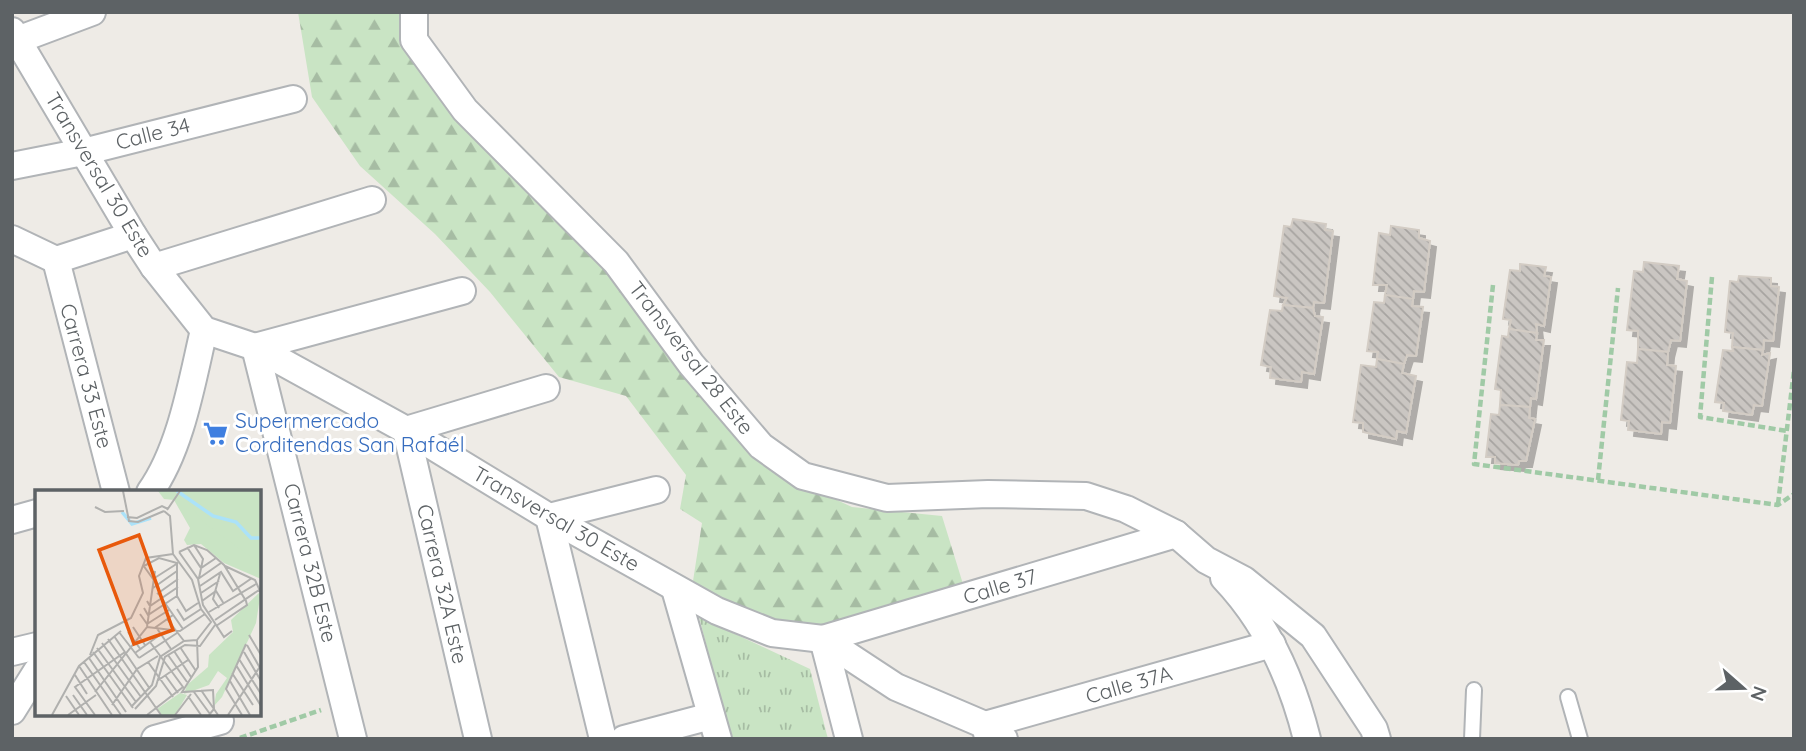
<svg xmlns="http://www.w3.org/2000/svg" width="1806" height="751" font-family="Quicksand,sans-serif">
<defs>
<pattern id="grass-tufts" width="24" height="20" patternUnits="userSpaceOnUse" patternTransform="scale(1.75)"><rect width="24" height="20" fill="#c9e4c4"/><path d="M3 7l-1-3M5 7V3M7 7l1-3M15 17l-1-3M17 17v-4M19 17l1-3" fill="none" stroke="#a6bca3"/></pattern>
<pattern id="forest-firs" width="22" height="20" patternUnits="userSpaceOnUse" patternTransform="scale(1.75)"><rect width="22" height="20" fill="#c9e4c4"/><path d="M5 1l3.5 6h-7zM16 11l3.5 6h-7z" fill="#a6bca3"/></pattern>
<pattern id="building-back-hatch" width="6" height="6" patternUnits="userSpaceOnUse" patternTransform="scale(1.75)"><rect width="6" height="6" fill="#cac6c2"/><path d="M-1 5l2 2M0 0l6 6M5-1l2 2" fill="none" stroke="#a7a4a1"/></pattern>
<filter id="shadow"><feDropShadow dx="6" dy="6" stdDeviation="0" flood-color="#0004"/></filter>
</defs>
<rect width="100%" height="100%" fill="#eeebe6"/>
<!-- grass -->
<path fill="url(#grass-tufts)" d="M 699,617 L 810,669 L 828,739 L 731,739 Z"/>
<!-- forest -->
<path fill="url(#forest-firs)" d="M 298,12 L 409,12 L 408,38 L 589,241 L 780,474 L 852,507 L 942,516 L 963,584 L 800,631 L 756,623 L 693,581 L 702,523 L 680,509 L 686,475 L 626,396 L 559,377 L 490,292 L 435,234 L 360,166 L 312,97 Z"/>
<!-- building -->
<g fill="url(#building-back-hatch)" stroke="#d3ccc4" stroke-width="2" filter="url(#shadow)">
<path d="M 1293,219 L 1326,224 L 1325,230 L 1333,231 L 1324,303 L 1314,302 L 1313,308 L 1283,305 L 1287,298 L 1274,296 L 1284,226 L 1291,227 Z"/>
<path d="M 1391,226 L 1419,230 L 1419,238 L 1430,241 L 1424,292 L 1414,291 L 1413,299 L 1385,295 L 1387,285 L 1373,285 L 1379,233 L 1390,235 Z"/>
<path d="M 1644,262 L 1679,266 L 1677,279 L 1687,281 L 1680,341 L 1671,340 L 1668,352 L 1638,349 L 1638,331 L 1627,330 L 1634,271 L 1643,272 Z"/>
<path d="M 1520,264 L 1546,267 L 1544,276 L 1551,277 L 1544,326 L 1536,324 L 1537,333 L 1509,329 L 1511,320 L 1503,319 L 1510,270 L 1520,271 Z"/>
<path d="M 1739,276 L 1771,278 L 1771,286 L 1779,287 L 1773,341 L 1764,340 L 1763,350 L 1732,347 L 1733,333 L 1725,332 L 1730,281 L 1738,282 Z"/>
<path d="M 1385,295 L 1413,299 L 1412,306 L 1423,307 L 1416,356 L 1407,355 L 1404,364 L 1377,359 L 1378,352 L 1367,351 L 1374,302 L 1384,303 Z"/>
<path d="M 1283,305 L 1313,308 L 1315,316 L 1323,317 L 1314,374 L 1302,372 L 1301,382 L 1270,378 L 1271,367 L 1261,365 L 1270,310 L 1282,311 Z"/>
<path d="M 1509,329 L 1537,333 L 1536,340 L 1544,340 L 1536,399 L 1531,398 L 1530,407 L 1500,405 L 1501,390 L 1495,389 L 1502,336 L 1508,337 Z"/>
<path d="M 1732,347 L 1763,350 L 1762,355 L 1770,353 L 1762,406 L 1754,405 L 1752,415 L 1723,411 L 1724,403 L 1715,402 L 1723,350 L 1733,351 Z"/>
<path d="M 1638,349 L 1668,352 L 1667,365 L 1676,366 L 1670,423 L 1662,422 L 1661,434 L 1628,430 L 1629,421 L 1621,420 L 1627,362 L 1637,363 Z"/>
<path d="M 1377,359 L 1404,364 L 1402,373 L 1416,376 L 1406,433 L 1397,431 L 1396,439 L 1363,432 L 1363,423 L 1353,422 L 1361,365 L 1376,367 Z"/>
<path d="M 1500,405 L 1530,407 L 1529,418 L 1535,419 L 1526,461 L 1519,461 L 1518,465 L 1495,463 L 1495,457 L 1486,457 L 1491,414 L 1499,415 Z"/>
</g>
<g fill="none" stroke-linecap="round" stroke-linejoin="round">
<defs>
<g id="lane">
<path d="M 1568,697 L 1580,739"/>
<path d="M 1472,739 L 1474,690"/>
</g>
<g id="street">
<path d="M 414,12 L 414,40 L 465,110 L 616,262 L 691,364 L 761,446 L 803,476 L 887,498 L 988,494 L 1086,496 L 1126,509 L 1176,534 L 1206,560 L 1244,580 L 1313,636 L 1374,729 L 1377,739"/>
<path d="M 12,31 L 133,235 L 154,267 L 204,330 L 255,347 L 406,430 L 549,517 L 717,611 L 772,633 L 823,639 L 896,687 L 985,725 L 1004,739"/>
<path d="M 12,42 L 92,12"/>
<path d="M 12,166 L 83,152 L 293,99"/>
<path d="M 12,239 L 56,260"/>
<path d="M 56,260 L 116,492"/>
<path d="M 56,260 L 133,235"/>
<path d="M 154,267 L 372,200"/>
<path d="M 150,492 C 181,449 192,381 204,330"/>
<path d="M 12,520 L 37,513"/>
<path d="M 1224,578 C 1267,623 1292,679 1307,739"/>
<path d="M 675,589 L 718,739"/>
<path d="M 823,639 L 1176,534"/>
<path d="M 823,639 L 849,739"/>
<path d="M 12,652 L 37,646"/>
<path d="M 12,711 L 37,671"/>
<path d="M 988,737 L 985,725 L 1272,644"/>
<path d="M 155,739 L 220,721"/>
<path d="M 353,739 L 255,347 L 462,291"/>
<path d="M 478,739 L 406,430 L 546,388"/>
<path d="M 603,739 L 549,517 L 656,490"/>
<path d="M 624,739 L 711,716"/>
</g>
</defs>
<!-- lane casing -->
<use href="#lane" stroke="#b1b4b7" stroke-width="18"/>
<!-- street casing -->
<use href="#street" stroke="#b1b4b7" stroke-width="30"/>
<!-- path -->
<g stroke="#a0caa6" stroke-width="4.5" stroke-dasharray="7 3.5" stroke-linecap="butt">
<path d="M 1712,277 L 1700,417 L 1787,431"/>
<path d="M 1493,285 L 1474,464 L 1778,505 L 1794,494"/>
<path d="M 1598,480 L 1618,288"/>
<path d="M 1778,504 L 1794,370"/>
<path d="M 240,738 L 321,710"/>
</g>
<!-- lane -->
<use href="#lane" stroke="#fff" stroke-width="14"/>
<!-- street -->
<use href="#street" stroke="#fff" stroke-width="26"/>
</g>
<!-- icons -->
<defs>
<symbol id="supermarket-bare" viewBox="-9 -9 18 18"><path d="M-6-5.5h2.5l.6 2H6L4.5 2H-2.5L-4.4-4H-6ZM-1.5 3.2a1.3 1.3 0 1 0 .1 0ZM3 3.2a1.3 1.3 0 1 0 .1 0Z" fill="#3f7fe0" stroke="#fff" stroke-width="2.5" paint-order="stroke"/></symbol>
</defs>
<g fill-rule="evenodd">
<use href="#supermarket-bare" x="198" y="416" width="35" height="35"/>
</g>
<g text-anchor="middle" stroke-width="6" stroke-linejoin="round" paint-order="stroke">
<!-- street labels -->
<g font-size="21" fill="#5d6265" stroke="#fff">
<text transform="translate(153 134) rotate(-14)" y="7">Calle 34</text>
<text transform="translate(99 175) rotate(59)" y="7">Transversal 30 Este</text>
<text transform="translate(691 358) rotate(52)" y="7">Transversal 28 Este</text>
<text transform="translate(86 376) rotate(75)" y="7">Carrera 33 Este</text>
<text transform="translate(556 519) rotate(30)" y="7">Transversal 30 Este</text>
<text transform="translate(310 563) rotate(76)" y="7">Carrera 32B Este</text>
<text transform="translate(442 584) rotate(77)" y="7">Carrera 32A Este</text>
<text transform="translate(1000 587) rotate(-17)" y="7">Calle 37</text>
<text transform="translate(1129 685) rotate(-16)" y="7">Calle 37A</text>
</g>
<!-- shop labels -->
<g font-size="21" fill="#366cbe" stroke="#fff" text-anchor="start">
<text x="235" y="428">Supermercado<tspan x="235" dy="24">Corditendas San Rafaél</tspan></text>
</g>
</g>
<!-- overview -->
<g transform="translate(35 490)">
<rect width="226" height="226" fill="#eeebe6"/>
<path d="M 123,1 L 226,1 L 226,89 L 189,73 L 166,54 L 152,55 L 149,50 L 155,38 L 139,10 L 129,9 Z" fill="#c9e4c4"/>
<path d="M 226,101 L 221,133 L 187,207 L 179,216 L 181,204 L 192,188 L 183,181 L 174,195 L 149,204 L 152,195 L 173,177 L 174,165 L 198,142 L 196,130 ZM 145,203 L 152,205 L 140,225 L 126,225 L 122,219 Z" fill="#c9e4c4"/>
<path d="M 155,1 L 226,1 L 226,74 L 169,33 L 153,12 Z" fill="#c9e4c4"/>
<path fill="none" stroke="#abe2f9" stroke-width="3.5" d="M 142,1 L 178,26 L 201,32 L 216,48 L 226,48M 87,22 L 97,34 L 116,28"/>
<path fill="none" stroke="#b0b0ae" stroke-width="2" d="M 88,1 L 94,31 L 103,32 L 129,21M 60,17 L 70,22 L 89,21M 132,20 L 145,1M 129,21 L 135,26 L 138,64 L 157,90 L 166,119 L 176,132 L 162,150M 92,27 L 102,28 L 127,16 L 133,19M 159,55 L 168,69 L 164,88M 152,57 L 166,78 L 181,68M 144,62 L 159,55 L 172,60 L 189,75 L 211,111 L 212,115 L 181,136M 144,62 L 163,89 L 168,115 L 189,147 L 197,141M 108,75 L 118,89 L 143,73M 190,76 L 220,90 L 226,103M 107,77 L 124,68 L 142,73 L 142,106M 163,89 L 186,73M 165,96 L 186,82 L 198,101 L 217,88M 118,98 L 142,81M 123,103 L 148,139M 166,103 L 184,91M 122,104 L 143,89M 142,106 L 151,121 L 163,113M 112,111 L 115,116 L 143,97M 167,111 L 181,101 L 189,114M 109,118 L 113,125 L 142,106M 184,118 L 178,109 L 185,84M 142,119 L 149,130 L 166,119M 174,122 L 221,94M 105,124 L 112,134 L 134,120M 132,129 L 149,151M 180,130 L 224,100M 98,137 L 110,155M 112,137 L 145,141 L 170,124M 84,142 L 104,168M 93,142 L 106,160M 214,145 L 226,165M 79,146 L 115,199M 73,149 L 126,225M 162,150 L 163,177 L 147,202 L 178,200 L 179,219 L 174,225M 67,153 L 106,207M 212,155 L 225,178M 145,157 L 161,181M 62,158 L 101,212M 136,159 L 121,137 L 138,125M 139,161 L 156,187M 58,162 L 98,218M 209,162 L 226,191M 100,163 L 126,144M 55,165 L 63,145 L 96,128 L 108,103 L 104,86 L 111,68 L 138,64M 133,165 L 152,192M 54,168 L 91,222M 104,168 L 142,143M 204,169 L 226,204M 49,172 L 86,225M 113,172 L 138,207M 201,175 L 226,216M 44,176 L 77,225M 197,183 L 218,215M 40,185 L 52,204M 130,185 L 143,203M 122,191 L 153,170M 195,191 L 215,225M 166,200 L 183,225M 60,202 L 112,137 L 120,81M 159,202 L 175,224M 38,205 L 52,225M 31,206 L 44,225M 153,206 L 166,225M 77,215 L 102,179 L 123,166M 96,217 L 117,195 L 125,167 L 149,151 L 162,150M 100,219 L 121,196 L 130,167 L 150,155 L 165,156 L 180,135M 17,225 L 44,176 L 86,141M 33,225 L 61,205M 60,225 L 40,197 L 90,162M 112,225 L 148,197 L 115,152M 140,225 L 156,204M 193,225 L 226,175M 207,225 L 191,199 L 211,154"/>
<path fill="#e8590c" fill-opacity="0.15" stroke="#e8590c" stroke-width="3.5" d="M 104,45 L 138,140 L 99,154 L 64,60 Z"/>
<rect width="226" height="226" fill="none" stroke="#5d6265" stroke-width="3.5"/>
</g>
<!-- border -->
<rect width="1806" height="751" fill="none" stroke="#5d6265" stroke-width="28"/>
<!-- north arrow -->
<g transform="translate(1743 688) rotate(110)" stroke="#ffffff" stroke-width="5" paint-order="stroke">
<path d="M0-5L12 26L0 18L-12 26Z" fill="#5d6265"/>
<text y="-10" font-size="19" font-weight="bold" text-anchor="middle" fill="#5d6265">N</text>
</g>
</svg>
